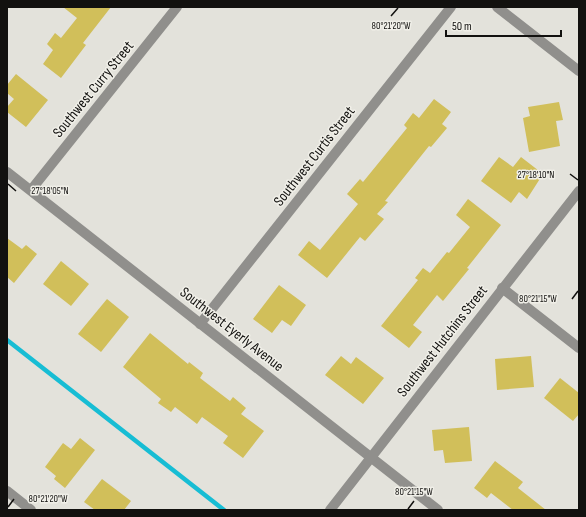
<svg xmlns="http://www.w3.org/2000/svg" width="586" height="517" font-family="'Sofia Sans Condensed',sans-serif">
<rect width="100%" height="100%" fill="#e3e2db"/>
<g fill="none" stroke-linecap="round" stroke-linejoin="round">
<!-- stream -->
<path stroke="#17bdd4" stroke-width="4.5" d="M 7,340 L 224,510"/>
</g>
<!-- building -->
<g fill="#d1bf5a">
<path d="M 63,7 L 111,7 L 83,43 L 86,45 L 61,78 L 43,64 L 53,50 L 47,44 L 55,33 L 61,38 L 77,18 Z"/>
<path d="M 16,74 L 48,100 L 26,127 L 7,112 L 7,107 L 14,99 L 7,93 L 7,85 Z"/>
<path d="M 434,99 L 451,112 L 442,124 L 447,128 L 431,147 L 429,146 L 385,201 L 388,202 L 377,214 L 384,219 L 365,241 L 360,237 L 327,278 L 298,255 L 309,241 L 320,250 L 358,204 L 347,194 L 360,179 L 363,182 L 407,128 L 404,125 L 413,113 L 419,118 Z"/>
<path d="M 559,102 L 563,120 L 556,121 L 560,146 L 529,152 L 523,118 L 530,116 L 528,107 Z"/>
<path d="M 499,157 L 513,167 L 521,157 L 543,174 L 527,199 L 519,192 L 511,203 L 481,181 Z"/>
<path d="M 468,199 L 501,225 L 467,268 L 469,269 L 443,301 L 437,295 L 413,325 L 422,332 L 409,348 L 381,326 L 418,280 L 415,278 L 423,268 L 430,273 L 447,252 L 449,253 L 470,227 L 456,215 Z"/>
<path d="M 7,238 L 22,249 L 26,245 L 37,254 L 14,283 L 7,277 Z"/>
<path d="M 61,261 L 89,284 L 71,306 L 43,284 Z"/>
<path d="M 279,285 L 306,305 L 291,326 L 282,320 L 272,333 L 253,319 Z"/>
<path d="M 107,299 L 129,317 L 101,352 L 78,334 Z"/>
<path d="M 150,333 L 188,364 L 189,362 L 203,373 L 200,378 L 230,401 L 233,397 L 246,408 L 241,414 L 264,431 L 243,458 L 223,443 L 228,436 L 202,417 L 197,424 L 175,407 L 171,412 L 158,403 L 161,399 L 123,367 Z"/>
<path d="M 341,356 L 351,364 L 356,357 L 384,378 L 363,404 L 325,375 Z"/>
<path d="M 531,356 L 534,387 L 497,390 L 495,359 Z"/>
<path d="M 560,378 L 579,393 L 579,414 L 573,421 L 544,398 Z"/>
<path d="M 469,427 L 472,461 L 445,463 L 443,450 L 434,451 L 432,430 Z"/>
<path d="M 80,438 L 95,450 L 65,488 L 54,479 L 56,476 L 45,467 L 63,443 L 71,449 Z"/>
<path d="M 495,461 L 523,482 L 518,488 L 546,510 L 513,510 L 491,493 L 487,498 L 474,488 Z"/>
<path d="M 102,479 L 131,501 L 124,510 L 95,510 L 84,502 Z"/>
</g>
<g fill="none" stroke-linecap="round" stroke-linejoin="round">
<!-- street -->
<g stroke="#908f8c" stroke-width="10">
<path d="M 497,7 L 579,71"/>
<path d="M 7,172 L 438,510"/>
<path d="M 31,190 L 177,7"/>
<path d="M 502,288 L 579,348"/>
<path d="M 200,324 L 451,7"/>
<path d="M 7,491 L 31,510"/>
<path d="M 330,510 L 579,191"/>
</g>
</g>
<!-- ticks -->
<path fill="none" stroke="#12110f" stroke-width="1.5" d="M 391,16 L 398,8M 570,174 L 578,180M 8,184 L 16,191M 572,299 L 578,291M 8,507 L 14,499M 408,509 L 414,501"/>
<g text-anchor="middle" stroke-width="3" stroke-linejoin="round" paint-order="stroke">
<!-- street labels -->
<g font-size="15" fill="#12110f" stroke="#f0efe8">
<text transform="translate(93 89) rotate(-51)" y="5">Southwest Curry Street</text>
<text transform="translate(314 156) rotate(-52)" y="5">Southwest Curtis Street</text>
<text transform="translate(232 329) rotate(38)" y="5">Southwest Eyerly Avenue</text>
<text transform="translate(442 341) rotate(-52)" y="5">Southwest Hutchins Street</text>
</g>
</g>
<g font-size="10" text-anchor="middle" fill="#12110f" stroke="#f0efe8" stroke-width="3" stroke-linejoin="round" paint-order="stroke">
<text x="391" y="29">80°21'20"W</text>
<text x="536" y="178">27°18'10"N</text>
<text x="50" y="194">27°18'05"N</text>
<text x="538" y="302">80°21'15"W</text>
<text x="414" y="495">80°21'15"W</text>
<text x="48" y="502">80°21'20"W</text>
</g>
<!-- border -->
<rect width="586" height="517" fill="none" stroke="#12110f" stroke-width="16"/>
<!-- scale -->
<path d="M446 30v6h115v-6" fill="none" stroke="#12110f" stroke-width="2"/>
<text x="452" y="30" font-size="12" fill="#12110f" stroke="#f0efe8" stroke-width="3" paint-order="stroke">50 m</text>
</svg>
